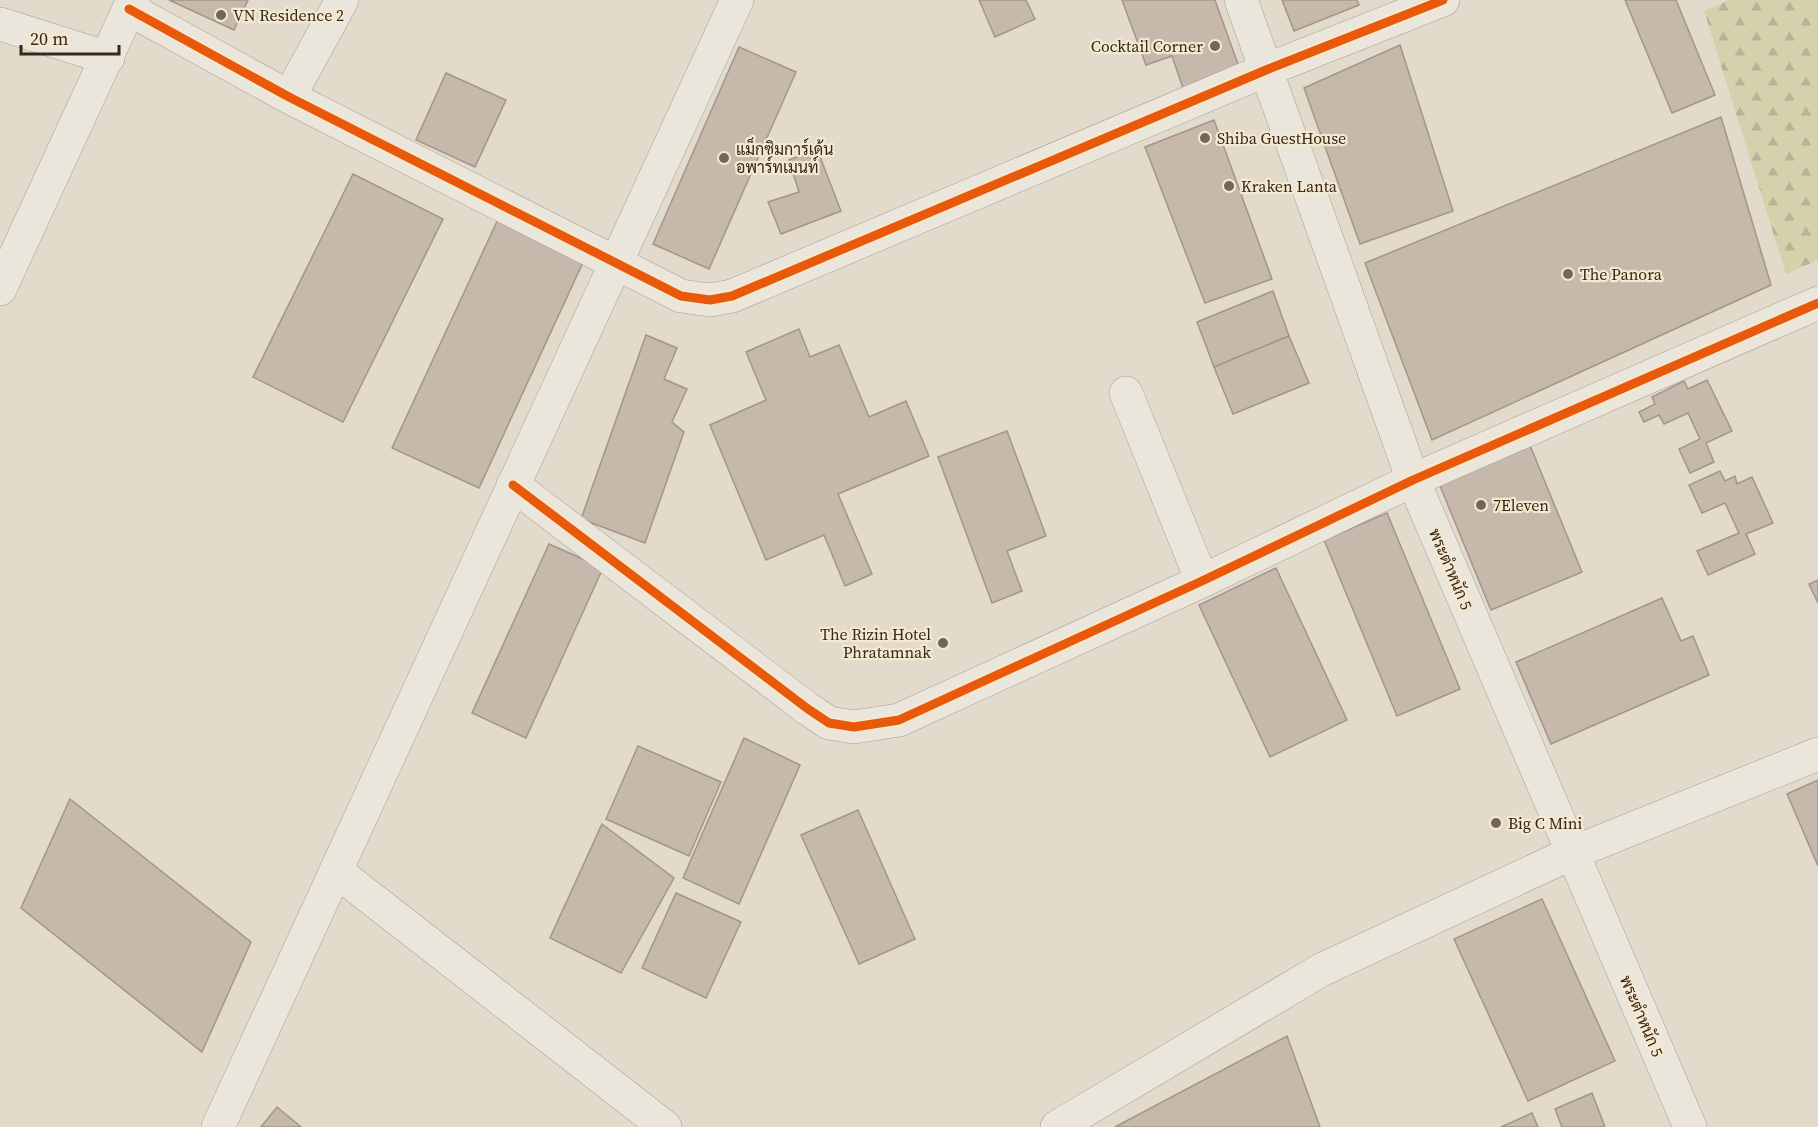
<svg xmlns="http://www.w3.org/2000/svg" width="1818" height="1127" font-family="'Source Serif 4',Sarabun,serif">
<defs>
<pattern id="forest-firs" width="22" height="20" patternUnits="userSpaceOnUse" patternTransform="scale(1.5)"><rect width="22" height="20" fill="#d3d2ad"/><path d="M5 1l3.5 6h-7zM16 11l3.5 6h-7z" fill="#b6b494"/></pattern>
</defs>
<rect width="100%" height="100%" fill="#e2daca"/>
<!-- forest -->
<path fill="url(#forest-firs)" d="M 1729,0 L 1818,0 L 1818,260 L 1786,274 L 1704,11 Z"/>
<!-- building -->
<g fill="#c6b8ab" stroke="#a2968a" stroke-width="1.5">
<path d="M 169,0 L 248,0 L 234,30 Z"/>
<path d="M 979,0 L 1026,0 L 1035,19 L 995,37 Z"/>
<path d="M 1122,0 L 1215,0 L 1239,67 L 1183,88 L 1172,56 L 1146,65 Z"/>
<path d="M 1282,0 L 1357,0 L 1359,5 L 1294,31 Z"/>
<path d="M 1625,0 L 1676,0 L 1715,95 L 1672,113 Z"/>
<path d="M 1400,45 L 1453,211 L 1360,244 L 1304,88 Z"/>
<path d="M 739,47 L 796,72 L 709,269 L 653,244 Z"/>
<path d="M 446,73 L 506,100 L 475,167 L 416,140 Z"/>
<path d="M 1721,117 L 1771,285 L 1432,440 L 1365,263 Z"/>
<path d="M 1214,120 L 1272,279 L 1205,303 L 1145,147 Z"/>
<path d="M 817,149 L 841,211 L 781,234 L 768,202 L 799,192 L 789,160 Z"/>
<path d="M 353,174 L 443,219 L 343,422 L 253,377 Z"/>
<path d="M 499,217 L 585,258 L 479,488 L 392,448 Z"/>
<path d="M 1273,291 L 1289,336 L 1214,367 L 1197,322 Z"/>
<path d="M 799,329 L 810,357 L 839,345 L 869,417 L 906,401 L 929,456 L 838,494 L 872,574 L 845,586 L 824,535 L 766,560 L 710,425 L 766,400 L 746,352 Z"/>
<path d="M 646,335 L 677,348 L 664,379 L 687,389 L 672,422 L 684,432 L 645,543 L 581,519 Z"/>
<path d="M 1289,336 L 1309,383 L 1233,414 L 1214,367 Z"/>
<path d="M 1707,380 L 1732,431 L 1706,443 L 1714,462 L 1690,473 L 1679,449 L 1700,439 L 1688,413 L 1664,424 L 1659,415 L 1644,422 L 1639,412 L 1655,404 L 1652,397 L 1684,381 L 1688,389 Z"/>
<path d="M 1007,431 L 1046,536 L 1007,551 L 1022,591 L 992,603 L 938,457 Z"/>
<path d="M 1529,443 L 1582,572 L 1491,610 L 1438,481 Z"/>
<path d="M 1720,471 L 1725,481 L 1735,476 L 1737,484 L 1752,477 L 1773,523 L 1746,534 L 1755,554 L 1708,575 L 1697,551 L 1739,533 L 1725,503 L 1702,513 L 1689,485 Z"/>
<path d="M 1387,513 L 1460,689 L 1397,716 L 1324,540 Z"/>
<path d="M 549,544 L 603,568 L 526,738 L 472,713 Z"/>
<path d="M 1276,568 L 1347,720 L 1270,757 L 1199,605 Z"/>
<path d="M 1818,580 L 1818,603 L 1809,584 Z"/>
<path d="M 1662,598 L 1681,641 L 1693,636 L 1709,675 L 1551,744 L 1516,662 Z"/>
<path d="M 744,738 L 800,765 L 739,904 L 683,878 Z"/>
<path d="M 638,746 L 721,782 L 689,856 L 606,819 Z"/>
<path d="M 1818,780 L 1818,866 L 1787,794 Z"/>
<path d="M 70,799 L 251,942 L 202,1052 L 21,908 Z"/>
<path d="M 858,810 L 915,939 L 859,964 L 801,835 Z"/>
<path d="M 602,824 L 674,878 L 621,973 L 550,938 Z"/>
<path d="M 676,893 L 741,922 L 706,998 L 642,968 Z"/>
<path d="M 1542,899 L 1615,1061 L 1528,1101 L 1454,939 Z"/>
<path d="M 1287,1036 L 1320,1127 L 1115,1127 Z"/>
<path d="M 1592,1093 L 1605,1127 L 1562,1127 L 1555,1109 Z"/>
<path d="M 277,1107 L 301,1127 L 261,1127 Z"/>
<path d="M 1532,1113 L 1538,1127 L 1501,1127 Z"/>
</g>
<g fill="none" stroke-linecap="round" stroke-linejoin="round">
<defs>
<g id="minor">
<path d="M 1241,0 L 1413,480 L 1690,1127"/>
<path d="M 129,9 L 289,97 L 681,296 L 710,300 L 732,296 L 1266,70 L 1443,0"/>
<path d="M 0,24 L 108,58"/>
<path d="M 289,97 L 342,0"/>
<path d="M 0,289 L 133,0"/>
<path d="M 1126,393 L 1202,581"/>
<path d="M 513,485 L 808,709 L 829,723 L 854,727 L 899,720 L 1202,581 L 1413,480 L 1818,303"/>
<path d="M 336,871 L 665,1127"/>
<path d="M 218,1127 L 737,0"/>
<path d="M 1057,1127 L 1321,970 L 1572,853 L 1818,754"/>
</g>
</defs>
<!-- minor casing -->
<use href="#minor" stroke="#a79f94" stroke-width="34"/>
<!-- minor -->
<use href="#minor" stroke="#eae6dc" stroke-width="33"/>
<defs>
<g id="cycleway">
<path d="M 129,9 L 289,97 L 681,296 L 710,300 L 732,296 L 1266,70 L 1443,0"/>
<path d="M 513,485 L 808,709 L 829,723 L 854,727 L 899,720 L 1202,581 L 1413,480 L 1818,303"/>
</g>
</defs>
<!-- cycleway casing -->
<use href="#cycleway" stroke="#f5e9d0" stroke-width="13"/>
<!-- cycleway -->
<use href="#cycleway" stroke="#e8590c" stroke-width="9"/>
</g>
<!-- markers -->
<g fill="#72665a" stroke="#f5e9d0" stroke-width="2">
<circle cx="221" cy="15" r="6"/>
<circle cx="1215" cy="46" r="6"/>
<circle cx="1205" cy="138" r="6"/>
<circle cx="724" cy="158" r="6"/>
<circle cx="1229" cy="186" r="6"/>
<circle cx="1568" cy="274" r="6"/>
<circle cx="1481" cy="505" r="6"/>
<circle cx="943" cy="643" r="6"/>
<circle cx="1496" cy="823" r="6"/>
</g>
<g text-anchor="middle" stroke-width="4.5" stroke-linejoin="round" paint-order="stroke">
<!-- poi labels -->
<g font-size="16" fill="#36281d" stroke="#f5e9d0" text-anchor="start">
<text x="233" y="21">VN Residence 2</text>
<text x="1203" y="52" text-anchor="end">Cocktail Corner</text>
<text x="1217" y="144">Shiba GuestHouse</text>
<text x="736" y="155">แม็กซิมการ์เด้น<tspan x="736" dy="18">อพาร์ทเมนท์</tspan></text>
<text x="1241" y="192">Kraken Lanta</text>
<text x="1580" y="280">The Panora</text>
<text x="1493" y="511">7Eleven</text>
<text x="931" y="640" text-anchor="end">The Rizin Hotel<tspan x="931" dy="18">Phratamnak</tspan></text>
<text x="1508" y="829">Big C Mini</text>
</g>
<!-- street labels -->
<g font-size="16" fill="#36281d" stroke="#f5e9d0">
<text transform="translate(1451 569) rotate(67)" y="6">พระตำหนัก 5</text>
<text transform="translate(1642 1016) rotate(67)" y="6">พระตำหนัก 5</text>
</g>
</g>
<!-- scale -->
<path d="M21 45v9h98v-9" fill="none" stroke="#36281d" stroke-width="3"/>
<text x="30" y="45" font-size="18" fill="#36281d" stroke="#f5e9d0" stroke-width="4.5" paint-order="stroke">20 m</text>
</svg>
